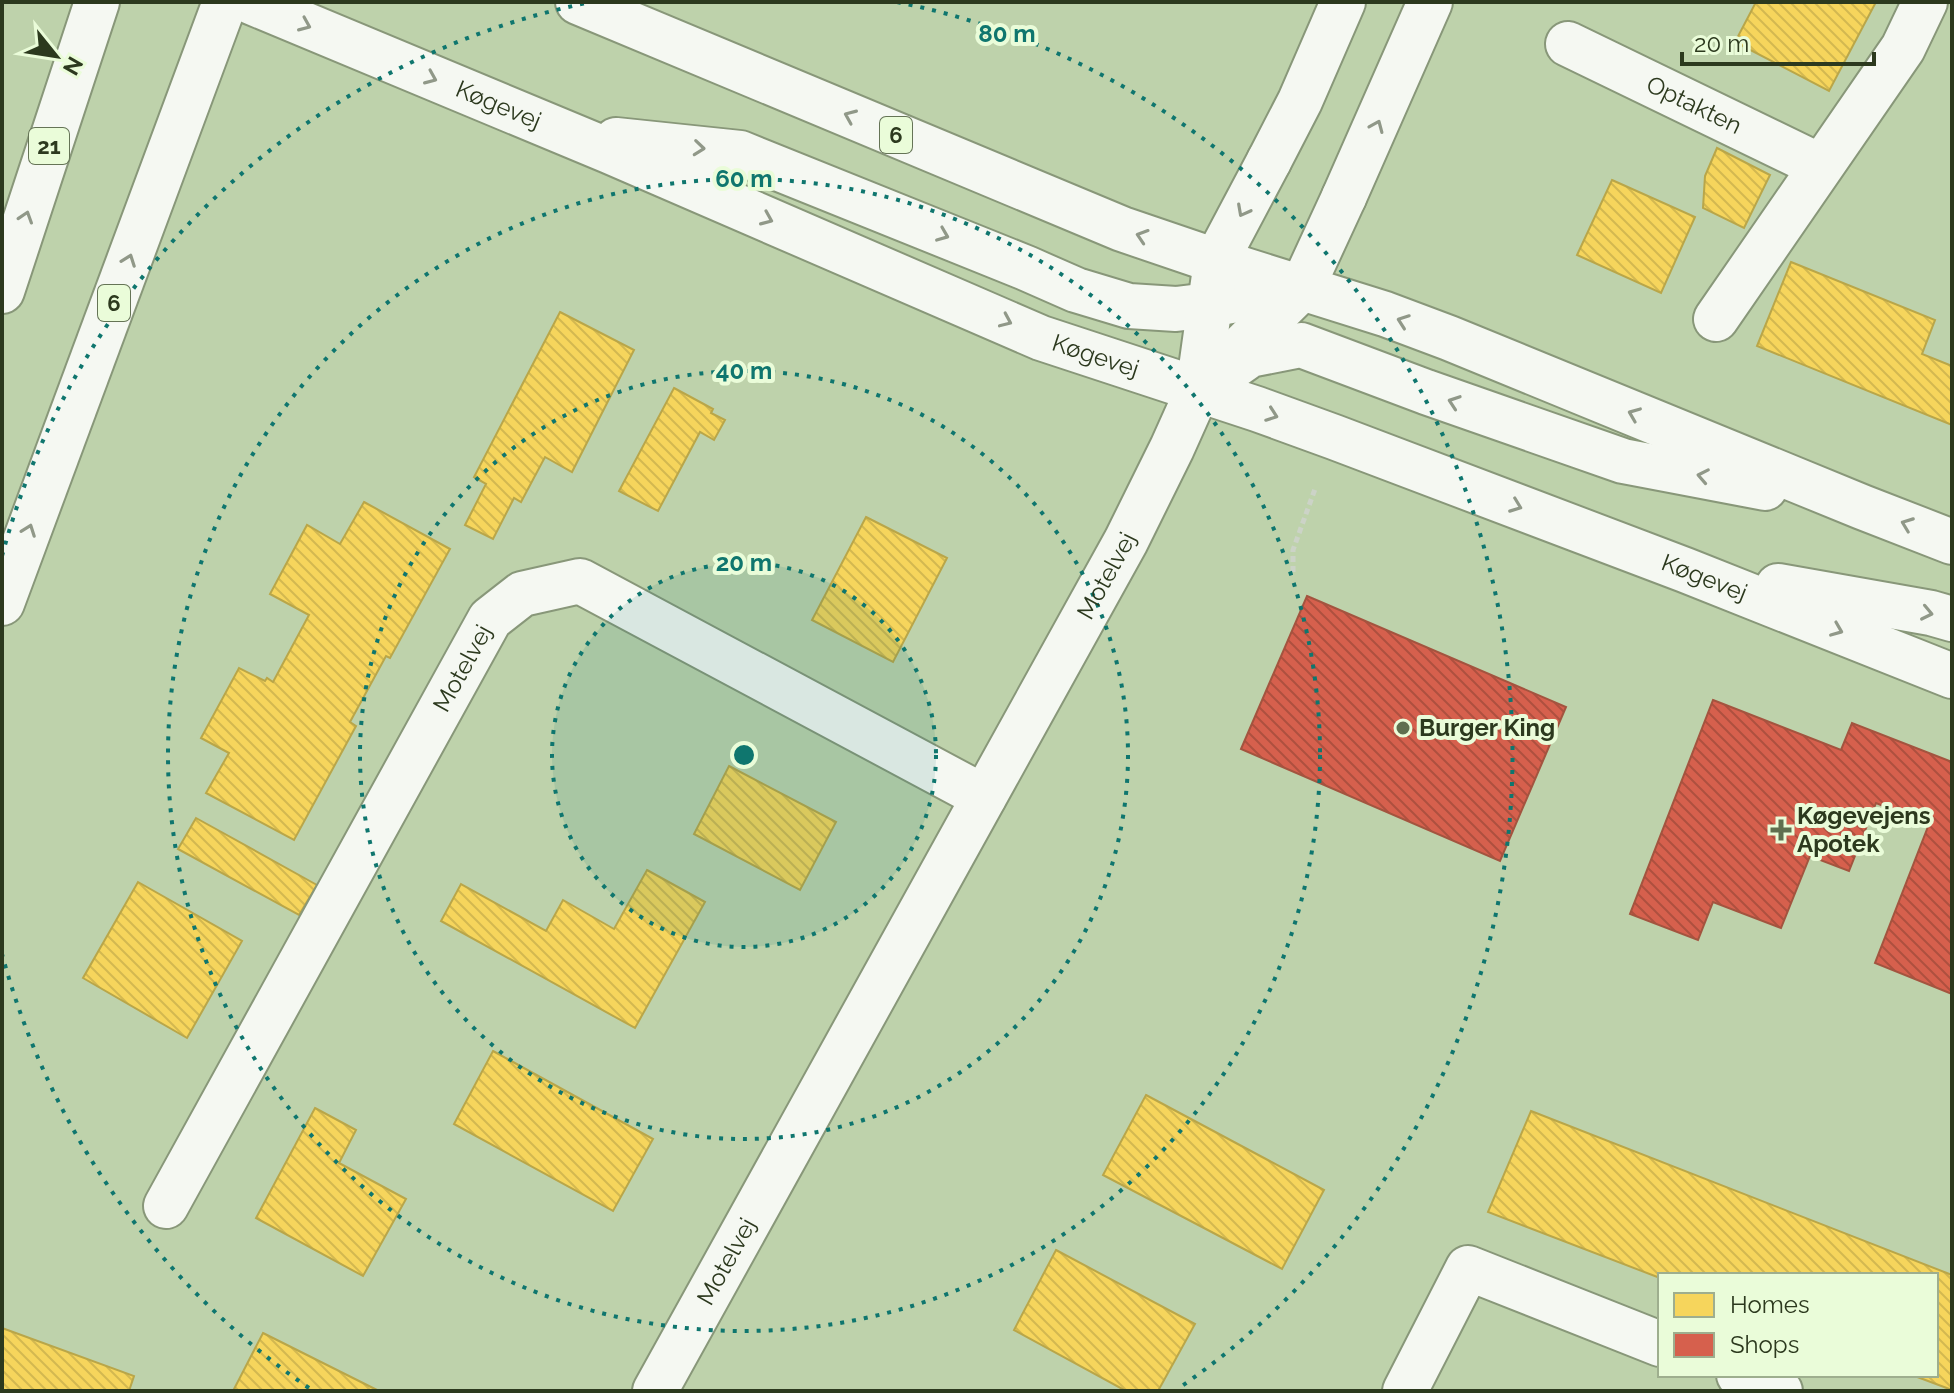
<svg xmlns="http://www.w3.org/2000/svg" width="1954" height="1393" font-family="Raleway,sans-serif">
<defs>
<pattern id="homes-back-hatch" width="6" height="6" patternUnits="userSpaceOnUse" patternTransform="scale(2)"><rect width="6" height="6" fill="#f6d55c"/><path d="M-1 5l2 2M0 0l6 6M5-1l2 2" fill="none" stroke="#d3b850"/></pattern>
<pattern id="shops-back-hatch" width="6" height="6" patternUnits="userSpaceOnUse" patternTransform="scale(2)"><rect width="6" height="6" fill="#d6604d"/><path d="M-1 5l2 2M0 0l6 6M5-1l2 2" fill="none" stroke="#ae503f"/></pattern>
</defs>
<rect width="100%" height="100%" fill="#bed2ab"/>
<!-- homes -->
<g fill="url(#homes-back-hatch)" stroke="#b9a649" stroke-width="2">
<path d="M 1756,2 L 1876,2 L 1829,91 L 1735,42 Z"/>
<path d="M 1717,148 L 1770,175 L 1744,228 L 1703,208 L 1705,176 Z"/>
<path d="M 1612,180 L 1695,217 L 1661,293 L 1577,255 Z"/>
<path d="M 1791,262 L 1935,320 L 1922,354 L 1952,366 L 1952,425 L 1757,346 Z"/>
<path d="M 560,312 L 634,350 L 572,472 L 545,457 L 521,502 L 514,498 L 493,539 L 465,525 L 486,484 L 474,477 Z"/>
<path d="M 674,388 L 713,409 L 711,413 L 725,420 L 714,440 L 700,432 L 658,511 L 619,491 Z"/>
<path d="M 364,502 L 450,549 L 390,658 L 386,656 L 350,722 L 356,726 L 294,840 L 206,793 L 229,753 L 201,738 L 239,668 L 265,681 L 267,678 L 273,682 L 309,615 L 270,594 L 307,525 L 340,544 Z"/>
<path d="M 866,517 L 947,558 L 893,662 L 812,620 Z"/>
<path d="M 729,766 L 836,822 L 800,890 L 694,834 Z"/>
<path d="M 196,818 L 317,885 L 299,915 L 178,849 Z"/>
<path d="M 647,870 L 705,902 L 635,1028 L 441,921 L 461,884 L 546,931 L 563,900 L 614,929 Z"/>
<path d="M 138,882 L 242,941 L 187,1038 L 83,978 Z"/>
<path d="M 493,1051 L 653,1139 L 613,1211 L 454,1124 Z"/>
<path d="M 1146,1095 L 1324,1190 L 1282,1269 L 1103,1175 Z"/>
<path d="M 315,1108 L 356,1130 L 339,1163 L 406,1199 L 363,1276 L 256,1218 Z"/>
<path d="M 1531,1111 L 1952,1275 L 1952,1390 L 1912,1375 L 1936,1375 L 1936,1275 L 1660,1275 L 1660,1278 L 1488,1212 Z"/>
<path d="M 1056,1250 L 1195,1324 L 1158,1391 L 1126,1391 L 1014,1330 Z"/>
<path d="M 2,1328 L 134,1376 L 129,1391 L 2,1391 Z"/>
<path d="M 263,1333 L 379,1391 L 233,1391 Z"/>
</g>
<!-- shops -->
<g fill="url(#shops-back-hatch)" stroke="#a3543f" stroke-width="2">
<path d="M 1307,596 L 1566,707 L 1500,861 L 1241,749 Z"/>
<path d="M 1713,700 L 1841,750 L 1852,723 L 1952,762 L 1952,994 L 1875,963 L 1929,824 L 1876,803 L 1849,871 L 1810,856 L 1781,928 L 1713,902 L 1698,940 L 1630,914 Z"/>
</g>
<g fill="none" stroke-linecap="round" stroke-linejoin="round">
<defs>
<g id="minor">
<path id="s1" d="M 251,2 L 609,151 L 1041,338 L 1257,409 L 1334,437 L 1685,570 L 1952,676"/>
<path id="s2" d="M 1568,44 L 1820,166"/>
<path d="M 616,140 L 740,153 L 1026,268 L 1076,290 L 1129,306 L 1176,309 L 1209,305 L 1295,289"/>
<path d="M 1216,261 L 1385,314 L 1449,338 L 1862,507 L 1952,542"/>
<path d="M 1716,319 L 1903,48 L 1925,2"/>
<path d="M 1230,369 L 1250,355 L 1301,345 L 1426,392 L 1623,461 L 1765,488"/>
<path d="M 1778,586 L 1931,613 L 1952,619"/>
<path id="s3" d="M 166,1206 L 490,619 L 522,594 L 580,581 L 984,797"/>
<path d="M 1739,1375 L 1780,1391"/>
<path id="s4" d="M 655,1391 L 1126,541 L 1172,448 L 1198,390 L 1302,288 L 1344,197"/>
<path d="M 1405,1391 L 1468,1268 L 1660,1344"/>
</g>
<g id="major">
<path d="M 578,2 L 1122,229 L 1216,261"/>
<path d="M 1198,390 L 1216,261 L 1269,161"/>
</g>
<g id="highway">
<path d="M 1269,161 L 1300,101 L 1343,2"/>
<path d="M 1344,197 L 1430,2"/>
<path d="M 2,291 L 97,2"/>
<path d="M 2,603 L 225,2"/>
</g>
</defs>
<!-- minor casing -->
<use href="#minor" stroke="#889779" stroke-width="48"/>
<!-- major casing -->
<use href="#major" stroke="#889779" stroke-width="48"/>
<!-- highway casing -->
<use href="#highway" stroke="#889779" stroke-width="48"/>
<!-- path -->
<path stroke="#ccd3c7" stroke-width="5" stroke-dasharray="6 4" stroke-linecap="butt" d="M 1293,572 L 1293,550 L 1315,489"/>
<!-- minor -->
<use href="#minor" stroke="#f5f8f2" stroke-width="44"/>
<!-- major -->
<use href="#major" stroke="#f5f8f2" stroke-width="44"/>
<!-- highway -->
<use href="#highway" stroke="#f5f8f2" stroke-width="44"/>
</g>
<!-- one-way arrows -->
<defs><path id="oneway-chevron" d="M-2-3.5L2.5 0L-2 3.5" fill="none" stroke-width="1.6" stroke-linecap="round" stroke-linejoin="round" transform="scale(2)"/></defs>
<g stroke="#909888">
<use href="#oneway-chevron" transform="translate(305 25) rotate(23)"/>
<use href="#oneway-chevron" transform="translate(431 78) rotate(23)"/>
<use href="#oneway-chevron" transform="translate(850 116) rotate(-157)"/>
<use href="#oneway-chevron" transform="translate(1377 126) rotate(-67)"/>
<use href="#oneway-chevron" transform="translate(699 148) rotate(6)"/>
<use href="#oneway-chevron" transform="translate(1243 211) rotate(118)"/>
<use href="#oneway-chevron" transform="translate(26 217) rotate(-72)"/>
<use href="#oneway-chevron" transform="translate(767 219) rotate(23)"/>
<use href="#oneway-chevron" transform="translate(943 235) rotate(22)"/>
<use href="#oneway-chevron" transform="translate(1142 236) rotate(-162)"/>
<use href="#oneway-chevron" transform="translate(129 260) rotate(-70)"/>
<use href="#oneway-chevron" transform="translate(1006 321) rotate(24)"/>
<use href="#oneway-chevron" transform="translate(1403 321) rotate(-160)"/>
<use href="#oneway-chevron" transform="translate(1454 402) rotate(-161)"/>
<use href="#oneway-chevron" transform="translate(1634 414) rotate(-158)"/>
<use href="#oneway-chevron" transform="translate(1272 415) rotate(20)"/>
<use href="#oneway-chevron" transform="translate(1703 476) rotate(-169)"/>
<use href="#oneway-chevron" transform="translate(1516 506) rotate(21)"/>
<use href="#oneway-chevron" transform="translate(1907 524) rotate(-159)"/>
<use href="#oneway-chevron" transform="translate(29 530) rotate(-70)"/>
<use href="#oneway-chevron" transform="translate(1927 613) rotate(12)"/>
<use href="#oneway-chevron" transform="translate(1837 630) rotate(22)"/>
</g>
<!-- distance rings -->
<circle cx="744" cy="755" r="192" fill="#0f766e" fill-opacity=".12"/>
<g fill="none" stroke="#0f766e" stroke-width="4" stroke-dasharray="4 8">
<circle cx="744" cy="755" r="192"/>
<circle cx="744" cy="755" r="384"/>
<circle cx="744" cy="755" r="576"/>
<path d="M309 1388A768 768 0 0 1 2 954M2 556A768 768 0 0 1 591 2M897 2A768 768 0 0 1 1179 1388"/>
</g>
<!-- markers -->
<g fill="#5f6f4f" stroke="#eafcd9" stroke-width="3">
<circle cx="1403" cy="728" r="8"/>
<path d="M1777 818h8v8h8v8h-8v8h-8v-8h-8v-8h8z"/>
</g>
<g text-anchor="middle" stroke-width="8" stroke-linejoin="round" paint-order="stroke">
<!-- shield labels -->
<g fill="#eafcd9" stroke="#657456" stroke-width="2">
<rect x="880" y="117" width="32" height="36" rx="6"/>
<rect x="29" y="128" width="40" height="36" rx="6"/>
<rect x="98" y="285" width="32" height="36" rx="6"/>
</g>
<g font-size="22" font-weight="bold" fill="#2c391e">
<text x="896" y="143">6</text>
<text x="49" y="154">21</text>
<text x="114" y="311">6</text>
</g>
<!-- street labels -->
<g font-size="24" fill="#2c391e" stroke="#eafcd9">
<text dy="8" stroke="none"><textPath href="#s2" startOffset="140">Optakten</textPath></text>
<text dy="8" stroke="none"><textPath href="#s1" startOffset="268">Køgevej</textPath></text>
<text dy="8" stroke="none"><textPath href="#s1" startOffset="916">Køgevej</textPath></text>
<text dy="8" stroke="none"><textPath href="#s4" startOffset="932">Motelvej</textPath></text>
<text dy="8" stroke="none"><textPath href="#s1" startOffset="1564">Køgevej</textPath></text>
<text dy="8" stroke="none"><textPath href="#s3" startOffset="614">Motelvej</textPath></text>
<text dy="8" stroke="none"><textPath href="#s4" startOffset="148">Motelvej</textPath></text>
</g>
<!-- poi labels -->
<g font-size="24" font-weight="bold" fill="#2c391e" stroke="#eafcd9" text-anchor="start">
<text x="1419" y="736">Burger King</text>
<text x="1797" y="824">Køgevejens<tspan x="1797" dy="28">Apotek</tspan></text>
</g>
</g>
<circle cx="744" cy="755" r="12" fill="#0f766e" stroke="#eafcd9" stroke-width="4"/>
<g font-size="24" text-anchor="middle" font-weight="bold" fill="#0f766e" stroke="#eafcd9" stroke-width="8" stroke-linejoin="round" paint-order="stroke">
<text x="1007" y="42">80 m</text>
<text x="744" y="187">60 m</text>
<text x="744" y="379">40 m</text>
<text x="744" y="571">20 m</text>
</g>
<!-- border -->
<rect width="1954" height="1393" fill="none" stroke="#2c391e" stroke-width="8"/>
<!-- legend -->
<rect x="1658" y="1273" width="280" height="104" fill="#eafcd9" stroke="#9eae8e" stroke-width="2"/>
<rect x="1674" y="1293" width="40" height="24" fill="#f6d55c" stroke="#9eae8e" stroke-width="2"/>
<text x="1730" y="1313" font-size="24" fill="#2c391e">Homes</text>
<rect x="1674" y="1333" width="40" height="24" fill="#d6604d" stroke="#9eae8e" stroke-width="2"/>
<text x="1730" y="1353" font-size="24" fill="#2c391e">Shops</text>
<!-- north arrow -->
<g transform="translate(56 56) rotate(120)" stroke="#eafcd9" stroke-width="6" paint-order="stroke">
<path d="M0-6L14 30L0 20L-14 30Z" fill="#2c391e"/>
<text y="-12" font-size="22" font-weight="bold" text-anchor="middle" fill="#2c391e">N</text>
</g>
<!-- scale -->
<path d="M1682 52v12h192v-12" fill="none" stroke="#2c391e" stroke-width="4"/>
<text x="1694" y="52" font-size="24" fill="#2c391e" stroke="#eafcd9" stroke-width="6" paint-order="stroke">20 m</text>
</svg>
